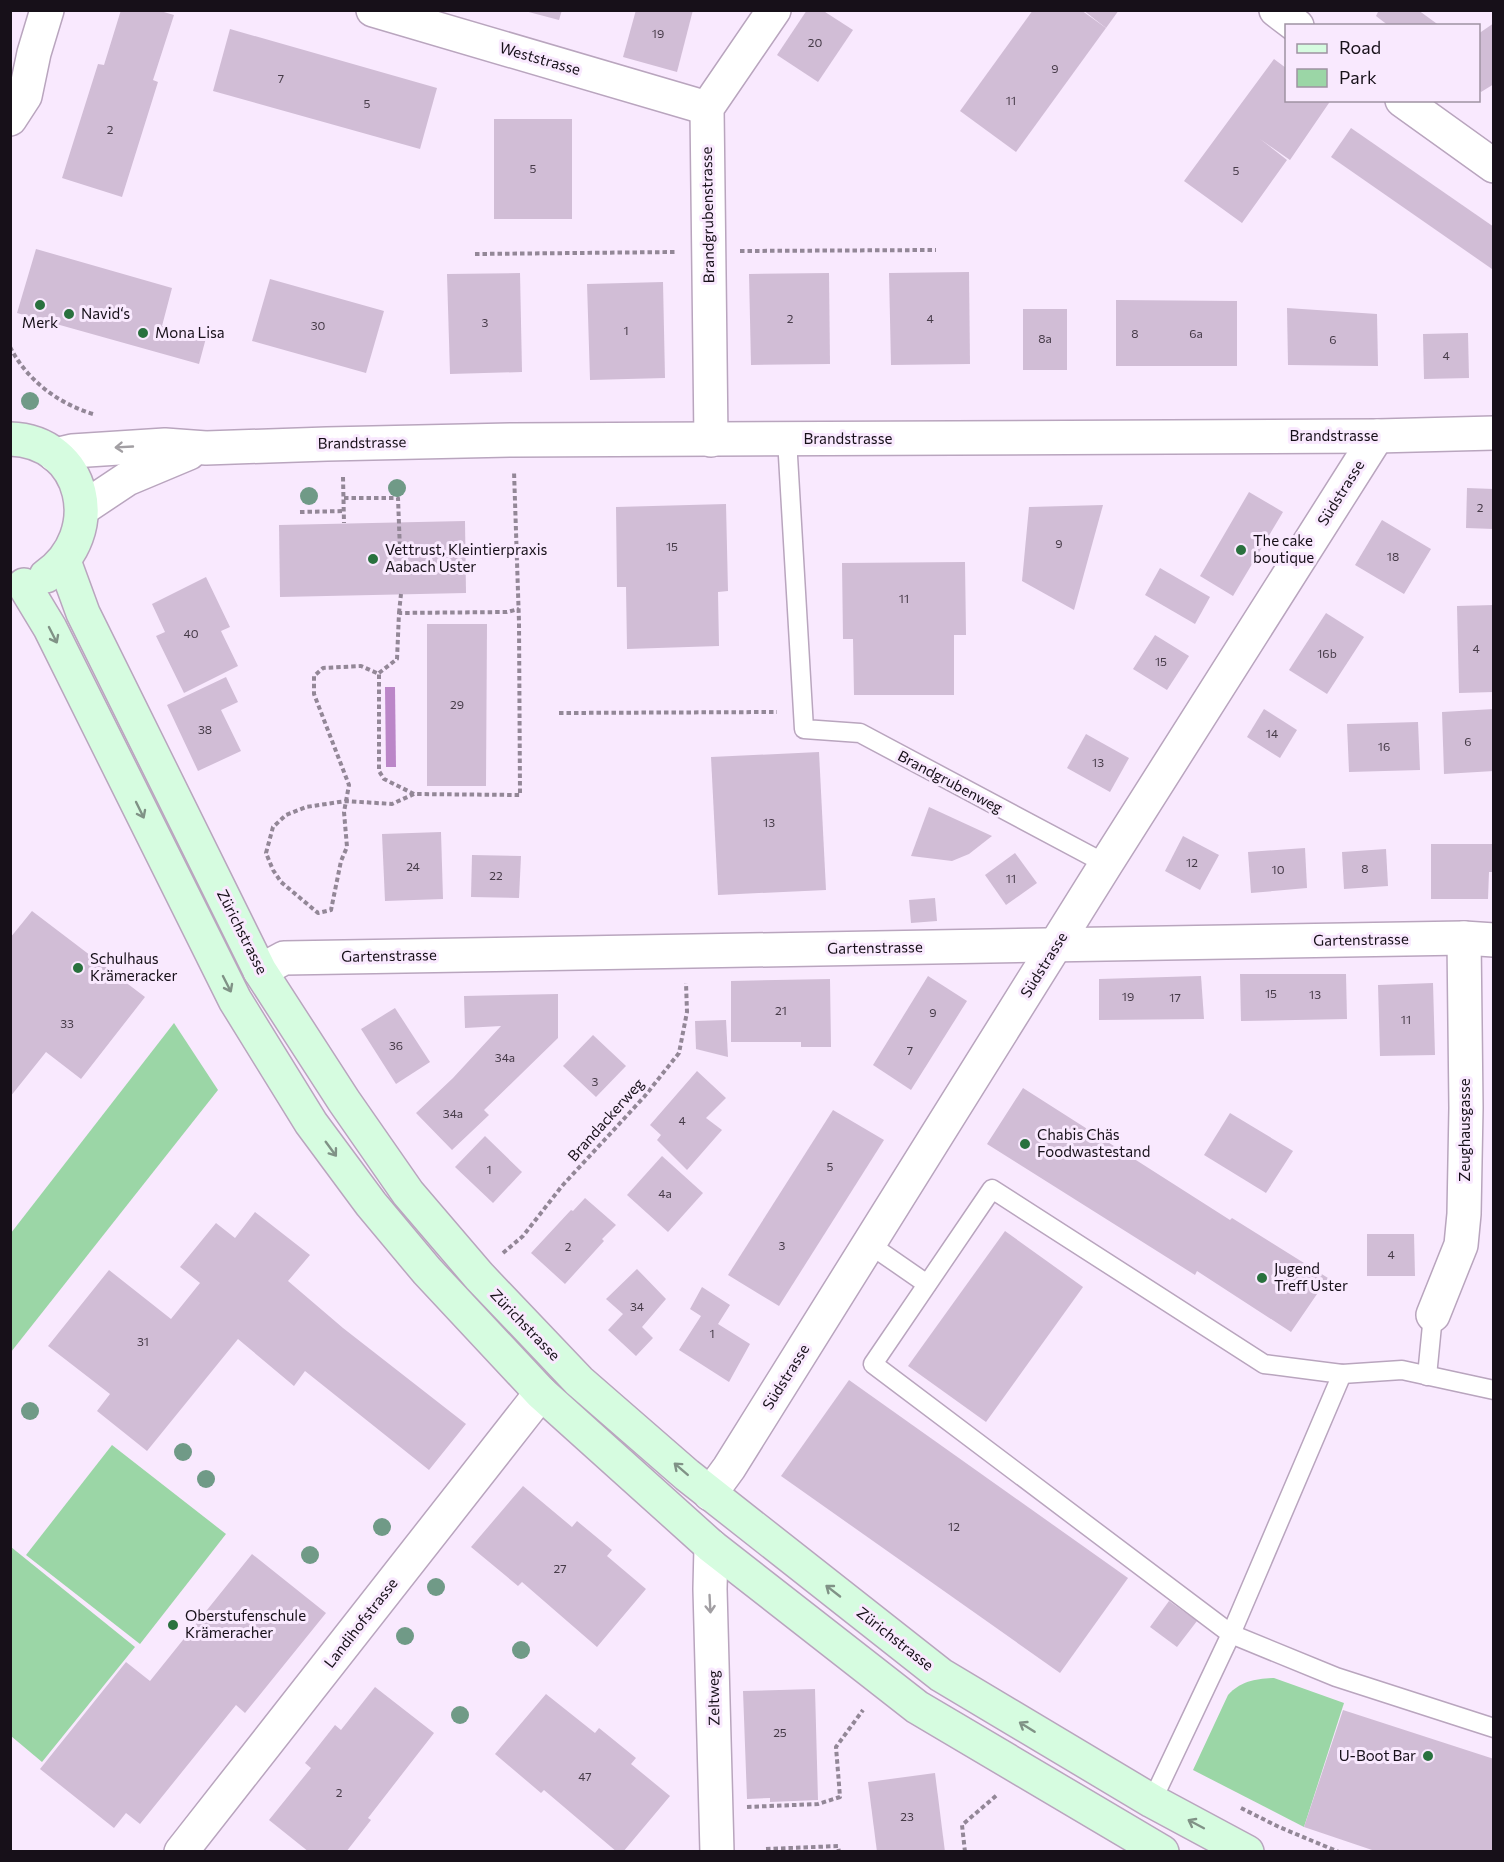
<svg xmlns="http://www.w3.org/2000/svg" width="1504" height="1862" font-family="Commissioner,sans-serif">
<rect width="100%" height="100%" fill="#f9e9fe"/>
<!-- green -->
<g fill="#9bd6a6">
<path d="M 174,1023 L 218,1090 L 11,1352 L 11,1233 Z"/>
<path d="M 112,1445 L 226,1534 L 140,1644 L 26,1555 Z"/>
<path d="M 11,1547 L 135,1647 L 42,1762 L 11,1736 Z"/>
<path d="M 1274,1678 L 1344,1703 L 1304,1827 L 1193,1770 L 1228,1695 C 1241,1681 1255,1679 1274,1678 Z"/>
</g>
<!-- water -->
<path fill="#bb86c8" d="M 385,687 L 395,687 L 396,767 L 386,767 Z"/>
<!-- building -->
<g fill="#d1bdd6">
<path d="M 121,10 L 157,10 L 174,15 L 153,80 L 158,82 L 122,197 L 62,178 L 98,64 L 104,65 Z"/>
<path d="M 521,10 L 562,10 L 559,20 Z"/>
<path d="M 636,10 L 693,10 L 677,72 L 623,57 Z"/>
<path d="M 807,10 L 822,10 L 853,30 L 818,82 L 777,55 Z"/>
<path d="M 1033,10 L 1081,10 L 1106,28 L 1016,152 L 960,111 Z"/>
<path d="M 1083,10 L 1119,10 L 1106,28 Z"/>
<path d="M 1379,10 L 1418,10 L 1440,26 L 1389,26 L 1376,16 Z"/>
<path d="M 1494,23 L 1494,84 L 1481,92 L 1478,88 L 1478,34 Z"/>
<path d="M 230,29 L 437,88 L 420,149 L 213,91 Z"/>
<path d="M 1274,59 L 1286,68 L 1286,100 L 1331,100 L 1290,160 L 1260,139 L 1287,160 L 1242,223 L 1184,181 Z"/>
<rect x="494" y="119" width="78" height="100"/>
<path d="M 1351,128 L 1494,227 L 1492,269 L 1331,157 Z"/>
<path d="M 36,249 L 172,288 L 162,326 L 206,338 L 199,364 L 17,313 Z"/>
<path d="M 969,272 L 970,364 L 891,365 L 889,273 Z"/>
<path d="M 520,273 L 522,372 L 450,374 L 447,274 Z"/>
<path d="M 829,273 L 830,364 L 751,365 L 749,274 Z"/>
<path d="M 270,279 L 384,311 L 366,373 L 252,341 Z"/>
<path d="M 663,282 L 665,378 L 590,380 L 587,284 Z"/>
<path d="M 1116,300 L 1237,301 L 1237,366 L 1116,366 Z"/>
<path d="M 1287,308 L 1377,314 L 1378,366 L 1288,365 Z"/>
<rect x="1023" y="309" width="44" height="61"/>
<path d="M 1468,333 L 1469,378 L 1424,379 L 1423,334 Z"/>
<path d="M 1467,488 L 1494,489 L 1494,529 L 1466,528 Z"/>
<path d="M 1249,492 L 1283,512 L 1233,596 L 1200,576 Z"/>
<path d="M 726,504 L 728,591 L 718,592 L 719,646 L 627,649 L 626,587 L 617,587 L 616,507 Z"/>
<path d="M 1103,505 L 1074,610 L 1022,581 L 1029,507 Z"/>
<path d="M 1382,520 L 1431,549 L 1404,594 L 1355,565 Z"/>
<path d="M 465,521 L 466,593 L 280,597 L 279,525 Z"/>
<path d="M 965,562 L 966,635 L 954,635 L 954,695 L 854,695 L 853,639 L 843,639 L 842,563 Z"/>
<path d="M 1160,568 L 1210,597 L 1195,624 L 1145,595 Z"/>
<path d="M 206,577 L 230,627 L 221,631 L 238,666 L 184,693 L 156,636 L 165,632 L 152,604 Z"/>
<path d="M 1494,605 L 1494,692 L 1459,693 L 1457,606 Z"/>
<path d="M 1326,613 L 1364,637 L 1327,694 L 1289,670 Z"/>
<path d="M 427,624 L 487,624 L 486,786 L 427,786 Z"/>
<path d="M 1155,635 L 1189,656 L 1167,690 L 1133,669 Z"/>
<path d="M 226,677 L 238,702 L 221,710 L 241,751 L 198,771 L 167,705 Z"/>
<path d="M 1264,709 L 1297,730 L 1280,758 L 1247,737 Z"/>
<path d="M 1494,709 L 1494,771 L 1444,774 L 1442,712 Z"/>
<path d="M 1418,722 L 1420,770 L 1349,772 L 1347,724 Z"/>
<path d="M 1086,734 L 1129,758 L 1110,792 L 1067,768 Z"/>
<path d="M 819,752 L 826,890 L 718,895 L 711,757 Z"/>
<path d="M 929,807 L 992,836 L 969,854 L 952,861 L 911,856 Z"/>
<path d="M 441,832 L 443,899 L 385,901 L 382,834 Z"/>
<path d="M 1183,836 L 1219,855 L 1200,890 L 1165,871 Z"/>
<path d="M 1431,844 L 1494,844 L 1494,872 L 1489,872 L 1488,899 L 1431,899 Z"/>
<path d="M 1305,848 L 1307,888 L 1251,893 L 1248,852 Z"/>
<path d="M 1386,849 L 1388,886 L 1344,889 L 1342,852 Z"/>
<path d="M 1015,853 L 1037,883 L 1006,905 L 985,875 Z"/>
<path d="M 472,855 L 521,856 L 519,898 L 471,897 Z"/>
<path d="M 935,898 L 937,921 L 911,923 L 909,900 Z"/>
<path d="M 32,911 L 145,997 L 81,1079 L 46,1052 L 10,1097 L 10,938 Z"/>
<path d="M 1240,974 L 1346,974 L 1347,1019 L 1241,1021 Z"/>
<path d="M 928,976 L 967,1001 L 911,1090 L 873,1065 Z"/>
<path d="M 1201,976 L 1204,1019 L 1099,1020 L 1099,979 Z"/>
<path d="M 830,979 L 831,1047 L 801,1047 L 801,1042 L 731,1042 L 731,981 Z"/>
<path d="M 1433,983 L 1435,1055 L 1380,1056 L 1378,985 Z"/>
<path d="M 558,994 L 558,1038 L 484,1110 L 489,1115 L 452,1150 L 416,1113 L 453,1078 L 501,1026 L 465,1028 L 464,996 Z"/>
<path d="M 395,1008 L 430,1062 L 396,1084 L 361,1029 Z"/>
<path d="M 726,1020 L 728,1057 L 696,1049 L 695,1021 Z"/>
<path d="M 593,1035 L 626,1066 L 596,1097 L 563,1066 Z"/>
<path d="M 697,1071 L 726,1098 L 706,1118 L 722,1130 L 687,1170 L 657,1140 L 661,1135 L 650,1125 Z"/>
<path d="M 1023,1088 L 1230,1220 L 1232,1218 L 1328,1278 L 1291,1332 L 1197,1271 L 1195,1275 L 987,1144 Z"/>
<path d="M 833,1110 L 884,1140 L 779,1306 L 728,1275 Z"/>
<path d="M 1230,1113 L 1293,1151 L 1266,1193 L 1204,1155 Z"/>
<path d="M 485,1136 L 522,1172 L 493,1203 L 455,1167 Z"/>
<path d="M 662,1156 L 703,1193 L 668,1232 L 627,1195 Z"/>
<path d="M 585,1198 L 616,1225 L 602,1239 L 604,1241 L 565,1284 L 531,1253 L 571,1210 L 573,1211 Z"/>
<path d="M 255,1212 L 310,1255 L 288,1281 L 343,1328 L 466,1424 L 429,1470 L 305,1371 L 294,1386 L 238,1339 L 147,1451 L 97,1411 L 110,1394 L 48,1346 L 109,1270 L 171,1319 L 200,1283 L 180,1267 L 216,1223 L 235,1238 Z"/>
<path d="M 1005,1231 L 1083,1287 L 986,1422 L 908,1366 Z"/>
<path d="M 1367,1234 L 1414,1234 L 1415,1276 L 1367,1276 Z"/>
<path d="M 637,1269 L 666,1299 L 642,1327 L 653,1338 L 636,1356 L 608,1330 L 623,1314 L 606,1299 Z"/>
<path d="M 702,1287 L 730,1305 L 718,1324 L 750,1344 L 729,1382 L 679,1350 L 701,1316 L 690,1309 Z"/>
<path d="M 849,1380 L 1128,1578 L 1060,1673 L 781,1476 Z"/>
<path d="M 523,1486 L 572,1527 L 577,1521 L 612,1550 L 607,1556 L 646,1589 L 597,1647 L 522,1582 L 518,1586 L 471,1547 Z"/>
<path d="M 252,1554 L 326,1613 L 245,1713 L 236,1705 L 140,1824 L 126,1813 L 114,1828 L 40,1769 L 126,1662 L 150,1681 Z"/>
<path d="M 1169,1601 L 1197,1621 L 1177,1647 L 1150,1627 Z"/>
<path d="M 375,1687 L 434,1733 L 368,1818 L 371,1820 L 346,1852 L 309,1852 L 269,1820 L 311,1768 L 305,1763 L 335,1725 L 341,1730 Z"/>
<path d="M 815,1689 L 818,1800 L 770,1802 L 770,1798 L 747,1799 L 743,1691 Z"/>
<path d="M 546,1694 L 595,1733 L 599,1728 L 636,1758 L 631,1764 L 670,1796 L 623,1852 L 617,1852 L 544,1790 L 541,1793 L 495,1754 Z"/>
<path d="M 1343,1710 L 1494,1759 L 1494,1852 L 1378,1852 L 1304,1827 Z"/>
<path d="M 935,1773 L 945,1852 L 877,1852 L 868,1782 Z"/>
</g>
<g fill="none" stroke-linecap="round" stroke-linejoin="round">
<defs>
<g id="lane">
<path d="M 787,439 L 804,729 L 860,733 L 1106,864"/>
<path d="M 869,1244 L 927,1284"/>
<path d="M 1427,1376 L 1433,1315"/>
<path d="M 1494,1390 L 1402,1370 L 1342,1374 L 1264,1364 L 992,1189 L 873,1364 L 1231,1634 L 1336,1677 L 1494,1728"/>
<path d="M 1152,1801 L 1231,1634 L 1342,1374"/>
</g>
<g id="street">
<path d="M 373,10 L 707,108"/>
<path d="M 1276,10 L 1297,26"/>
<path d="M 1402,100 L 1494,166"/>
<path d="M 10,119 L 25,96 L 34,53 L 47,10"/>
<path d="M 711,440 L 707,108 L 774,10"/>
<path d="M 55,455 L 72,451 L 165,445 L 206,448 L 327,444 L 513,440 L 1377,436 L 1494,433"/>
<path d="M 82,509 L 127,479 L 189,453"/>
<path d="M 260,971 L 284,958 L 1464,938 L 1494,940"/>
<path d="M 1433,1315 L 1461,1245 L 1464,1214 L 1466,1108 L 1464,938"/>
<path d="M 710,1494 L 729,1468 L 1106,864 L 1377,436"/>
<path d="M 711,1546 L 710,1589 L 717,1852"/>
<path d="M 181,1852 L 541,1393"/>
</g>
<g id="secondary">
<path d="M 10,439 C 86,441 106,534 46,576"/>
<path d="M 64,561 L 83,613 L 260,971 L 344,1101 L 408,1193 L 479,1276 L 579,1381 L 687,1475 L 941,1675 L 1152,1801 L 1247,1852"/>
<path d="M 24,585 L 50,628 L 235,1000 L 311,1123 L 371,1204 L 427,1271 L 541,1393 L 711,1546 L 917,1707 L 1162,1852"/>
</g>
</defs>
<!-- lane casing -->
<use href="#lane" stroke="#b9a5be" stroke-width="21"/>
<!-- street casing -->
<use href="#street" stroke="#b9a5be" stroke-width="36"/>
<!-- secondary casing -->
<use href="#secondary" stroke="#b9a5be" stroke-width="36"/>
<!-- path -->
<g stroke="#938797" stroke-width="4" stroke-dasharray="4.5 3" stroke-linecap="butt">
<path d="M 740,251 L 936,250"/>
<path d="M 475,254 L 675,252"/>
<path d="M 10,347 C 27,380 57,403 93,414"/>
<path d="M 343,477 L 344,523"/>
<path d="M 344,498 L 398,498 L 400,551"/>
<path d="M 300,512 L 344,511"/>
<path d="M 399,613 L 401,594"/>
<path d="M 379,673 L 397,659 L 399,613 L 507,612 L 519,609"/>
<path d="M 559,713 L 777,712"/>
<path d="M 414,794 L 384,779 L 379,771 L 379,674 L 361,666 L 323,668 L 314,676 L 314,694 L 349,785 L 344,812 L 347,847 L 341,861 L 331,910 L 318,913 L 281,882 L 273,870 L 266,853 L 273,827 L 286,815 L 306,807 L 346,801 L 392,804 L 414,794 L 520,795 L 519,622 L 514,471"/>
<path d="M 503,1253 L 523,1236 L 562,1186 L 644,1097 L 679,1053 L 687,1012 L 686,983"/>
<path d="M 747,1807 L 818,1804 L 840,1797 L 836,1747 L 863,1710"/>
<path d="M 1241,1808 L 1279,1827 L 1339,1852"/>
<path d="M 766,1849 L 838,1846 L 839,1852"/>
<path d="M 965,1852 L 962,1825 L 997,1795"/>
</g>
<!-- lane -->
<use href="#lane" stroke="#fff" stroke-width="18"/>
<!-- street -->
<use href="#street" stroke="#fff" stroke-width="33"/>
<!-- secondary -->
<use href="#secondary" stroke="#d6fce0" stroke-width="33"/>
</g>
<!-- trees -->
<g fill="#709a87">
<circle cx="30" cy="401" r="9"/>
<circle cx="397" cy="488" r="9"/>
<circle cx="309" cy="496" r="9"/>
<circle cx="30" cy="1411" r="9"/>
<circle cx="183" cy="1452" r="9"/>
<circle cx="206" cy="1479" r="9"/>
<circle cx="382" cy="1527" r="9"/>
<circle cx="310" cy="1555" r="9"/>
<circle cx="436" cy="1587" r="9"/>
<circle cx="405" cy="1636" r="9"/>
<circle cx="521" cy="1650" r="9"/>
<circle cx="460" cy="1715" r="9"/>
</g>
<!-- one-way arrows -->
<defs><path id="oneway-shaft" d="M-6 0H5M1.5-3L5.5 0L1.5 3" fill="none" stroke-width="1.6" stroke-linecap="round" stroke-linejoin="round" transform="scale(1.5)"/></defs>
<g stroke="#a29fa3">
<use href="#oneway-shaft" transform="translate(124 447) rotate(177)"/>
<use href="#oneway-shaft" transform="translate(710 1604) rotate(87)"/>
</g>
<g stroke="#809286">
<use href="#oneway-shaft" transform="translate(53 635) rotate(63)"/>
<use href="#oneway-shaft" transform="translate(140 810) rotate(64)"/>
<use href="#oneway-shaft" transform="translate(227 984) rotate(63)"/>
<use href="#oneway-shaft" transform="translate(331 1149) rotate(54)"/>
<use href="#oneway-shaft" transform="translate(681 1469) rotate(-139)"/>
<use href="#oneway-shaft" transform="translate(833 1591) rotate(-142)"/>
<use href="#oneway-shaft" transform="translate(1027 1727) rotate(-148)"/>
<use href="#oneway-shaft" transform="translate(1196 1824) rotate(-152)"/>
</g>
<!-- markers -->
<g fill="#29713e" stroke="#f9e9fe" stroke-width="2">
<circle cx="40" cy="305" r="6"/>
<circle cx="69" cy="314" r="6"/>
<circle cx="143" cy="333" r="6"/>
<circle cx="1241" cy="550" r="6"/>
<circle cx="373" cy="559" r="6"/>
<circle cx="78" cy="968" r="6"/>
<circle cx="1025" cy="1144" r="6"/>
<circle cx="1262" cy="1278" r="6"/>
<circle cx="173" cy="1625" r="6"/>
<circle cx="1428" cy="1756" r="6"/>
</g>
<g text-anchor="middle" stroke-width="6" stroke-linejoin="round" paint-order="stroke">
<!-- number labels -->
<g font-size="12" fill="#463b48">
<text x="658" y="38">19</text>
<text x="815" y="47">20</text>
<text x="1055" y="73">9</text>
<text x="281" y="83">7</text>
<text x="1011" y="105">11</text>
<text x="367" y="108">5</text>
<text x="110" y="134">2</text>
<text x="533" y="173">5</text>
<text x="1236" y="175">5</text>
<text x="790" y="323">2</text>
<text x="930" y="323">4</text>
<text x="485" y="327">3</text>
<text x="318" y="330">30</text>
<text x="626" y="335">1</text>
<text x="1135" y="338">8</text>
<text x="1196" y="338">6a</text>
<text x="1045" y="343">8a</text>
<text x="1333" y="344">6</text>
<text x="1446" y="360">4</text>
<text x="1480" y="512">2</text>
<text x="1059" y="548">9</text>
<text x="672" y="551">15</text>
<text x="1393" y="561">18</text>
<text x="904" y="603">11</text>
<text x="191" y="638">40</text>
<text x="1476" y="653">4</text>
<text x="1327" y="658">16b</text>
<text x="1161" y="666">15</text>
<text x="457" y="709">29</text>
<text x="205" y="734">38</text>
<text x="1272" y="738">14</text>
<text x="1468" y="746">6</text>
<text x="1384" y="751">16</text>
<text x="1098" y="767">13</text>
<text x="769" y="827">13</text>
<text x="1192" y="867">12</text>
<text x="413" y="871">24</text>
<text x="1365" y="873">8</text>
<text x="1278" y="874">10</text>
<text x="496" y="880">22</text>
<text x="1011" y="883">11</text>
<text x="1271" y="998">15</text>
<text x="1315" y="999">13</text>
<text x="1128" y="1001">19</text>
<text x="1175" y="1002">17</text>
<text x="781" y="1015">21</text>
<text x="933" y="1017">9</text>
<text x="1406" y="1024">11</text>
<text x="67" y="1028">33</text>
<text x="396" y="1050">36</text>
<text x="910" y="1055">7</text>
<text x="505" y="1062">34a</text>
<text x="595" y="1086">3</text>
<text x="453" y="1118">34a</text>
<text x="682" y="1125">4</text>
<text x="830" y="1171">5</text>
<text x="489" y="1174">1</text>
<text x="665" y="1198">4a</text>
<text x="782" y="1250">3</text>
<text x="568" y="1251">2</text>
<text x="1391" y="1259">4</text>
<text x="637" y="1311">34</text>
<text x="712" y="1338">1</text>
<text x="143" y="1346">31</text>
<text x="954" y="1531">12</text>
<text x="560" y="1573">27</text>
<text x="780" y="1737">25</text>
<text x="585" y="1781">47</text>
<text x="339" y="1797">2</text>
<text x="907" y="1821">23</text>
</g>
<!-- street labels -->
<g font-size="15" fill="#171019" stroke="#f9e9fe">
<text transform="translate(540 59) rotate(16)" y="5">Weststrasse</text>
<text transform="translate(708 215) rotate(-91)" y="5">Brandgrubenstrasse</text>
<text x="1334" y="441">Brandstrasse</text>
<text x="848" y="444">Brandstrasse</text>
<text transform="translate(362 443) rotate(-1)" y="5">Brandstrasse</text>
<text transform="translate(1341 493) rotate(-58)" y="5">Südstrasse</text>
<text transform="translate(950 782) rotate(28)" y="5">Brandgrubenweg</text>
<text transform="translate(242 932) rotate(63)" y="5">Zürichstrasse</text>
<text transform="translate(1361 940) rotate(-1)" y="5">Gartenstrasse</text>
<text transform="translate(875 948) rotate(-1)" y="5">Gartenstrasse</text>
<text transform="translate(389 956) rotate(-1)" y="5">Gartenstrasse</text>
<text transform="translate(1044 965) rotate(-58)" y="5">Südstrasse</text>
<text transform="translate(606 1120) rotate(-48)" y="5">Brandackerweg</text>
<text transform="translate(1465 1130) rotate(-90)" y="5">Zeughausgasse</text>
<text transform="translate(525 1325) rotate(46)" y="5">Zürichstrasse</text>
<text transform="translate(786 1377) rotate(-58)" y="5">Südstrasse</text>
<text transform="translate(361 1623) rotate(-52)" y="5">Landihofstrasse</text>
<text transform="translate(895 1639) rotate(38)" y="5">Zürichstrasse</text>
<text transform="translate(714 1698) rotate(-91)" y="5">Zeltweg</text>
</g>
<!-- poi labels -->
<g font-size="15" fill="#171019" stroke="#f9e9fe" text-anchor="start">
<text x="81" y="319">Navid‘s</text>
<text x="40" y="328" text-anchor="middle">Merk</text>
<text x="155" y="338">Mona Lisa</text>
<text x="1253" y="546">The cake<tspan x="1253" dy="17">boutique</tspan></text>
<text x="385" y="555">Vettrust, Kleintierpraxis<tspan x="385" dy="17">Aabach Uster</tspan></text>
<text x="90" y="964">Schulhaus<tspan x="90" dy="17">Krämeracker</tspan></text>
<text x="1037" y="1140">Chabis Chäs<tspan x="1037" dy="17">Foodwastestand</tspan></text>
<text x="1274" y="1274">Jugend<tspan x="1274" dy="17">Treff Uster</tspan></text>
<text x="185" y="1621">Oberstufenschule<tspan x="185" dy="17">Krämeracher</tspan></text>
<text x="1416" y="1761" text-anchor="end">U-Boot Bar</text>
</g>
</g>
<!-- border -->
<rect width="1504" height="1862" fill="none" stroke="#171019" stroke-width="24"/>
<!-- legend -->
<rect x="1285" y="24" width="195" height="78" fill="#f9e9fe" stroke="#9f92a2" stroke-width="1.5"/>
<rect x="1297" y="44" width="30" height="9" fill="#d6fce0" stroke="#9f92a2" stroke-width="1.5"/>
<text x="1339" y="54" font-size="18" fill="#171019">Road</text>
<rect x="1297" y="69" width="30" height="18" fill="#9bd6a6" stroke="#9f92a2" stroke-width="1.5"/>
<text x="1339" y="84" font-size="18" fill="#171019">Park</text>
</svg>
